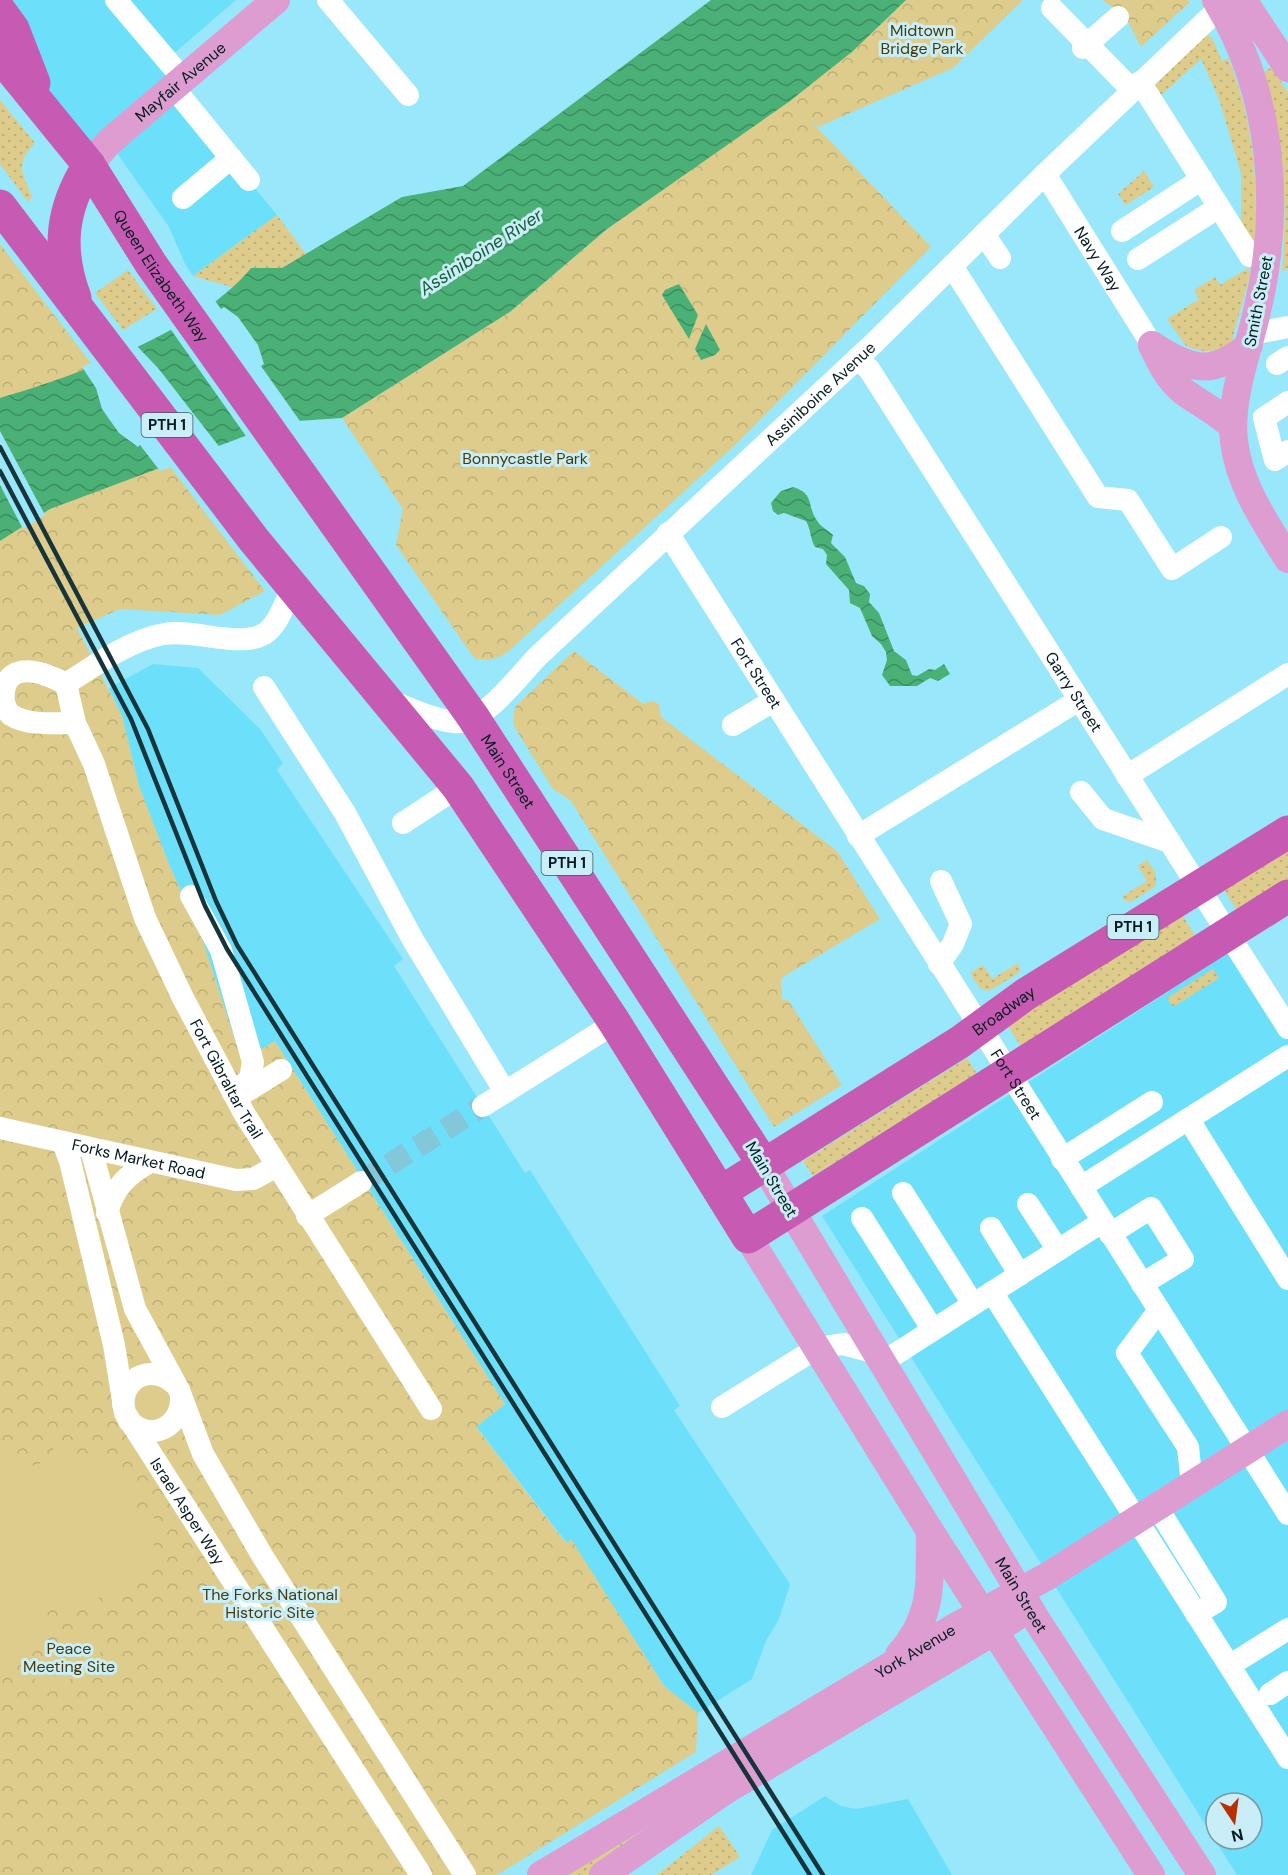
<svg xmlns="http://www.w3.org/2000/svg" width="1288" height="1875" font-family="'DM Sans',sans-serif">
<defs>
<pattern id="grass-dots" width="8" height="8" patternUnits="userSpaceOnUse" patternTransform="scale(1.5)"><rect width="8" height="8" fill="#ddcc8b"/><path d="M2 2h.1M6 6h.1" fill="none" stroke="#bcaf78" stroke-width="1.8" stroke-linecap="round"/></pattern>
<pattern id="park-crowns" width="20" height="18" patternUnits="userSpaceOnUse" patternTransform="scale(1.5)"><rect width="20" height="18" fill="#ddcc8b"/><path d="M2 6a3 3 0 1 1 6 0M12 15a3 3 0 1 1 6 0" fill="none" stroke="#bcaf78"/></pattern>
<pattern id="water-waves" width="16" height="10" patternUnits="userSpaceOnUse" patternTransform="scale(1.5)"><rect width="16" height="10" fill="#4ab075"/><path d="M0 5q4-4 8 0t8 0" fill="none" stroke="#3b8e5f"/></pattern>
</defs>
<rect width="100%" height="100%" fill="#99e7fb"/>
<!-- built -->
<g fill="#6ce0fb" fill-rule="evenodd">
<path d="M 0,0 L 116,0 L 183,79 L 173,88 L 277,215 L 193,276 L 185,264 L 169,227 L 109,142 L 89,165 Z"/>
<path d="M 126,0 L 236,0 L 172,55 Z"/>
<path d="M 153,664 L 198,668 L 260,729 L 283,763 L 277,770 L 403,959 L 394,966 L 525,1173 L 530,1170 L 680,1406 L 674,1410 L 691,1436 L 790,1584 L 779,1619 L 766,1641 L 752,1679 L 698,1713 L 664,1686 L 571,1540 L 567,1543 L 476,1426 L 505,1404 L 275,1041 L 242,1062 L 200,932 L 170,867 L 139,786 L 122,716 L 109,688 Z"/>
<path d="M 1237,947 L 1288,1028 L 1288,1875 L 1237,1875 L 822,1216 ZM 1216,1803 L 1252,1803 L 1252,1839 L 1216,1839 Z"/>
<path d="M 825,1796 L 841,1806 L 856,1809 L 908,1799 L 952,1875 L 751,1875 L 772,1830 Z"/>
</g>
<!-- grass -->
<g fill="url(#grass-dots)">
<path d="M 1205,33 L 1212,38 L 1222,61 L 1228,58 C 1254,120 1259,184 1254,252 L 1241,232 L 1241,173 L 1219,99 L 1201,59 L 1158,98 L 1153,84 Z"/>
<path d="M 1272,67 L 1288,93 L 1288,268 L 1282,272 C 1288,202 1284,139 1264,72 Z"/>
<path d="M 0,100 L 35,143 C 15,163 22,173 32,196 L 28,202 L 0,164 Z"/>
<path d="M 1144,171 L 1154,187 L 1126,205 L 1118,194 Z"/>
<path d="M 277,215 L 306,254 L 282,268 L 251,268 L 235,288 L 193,276 Z"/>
<path d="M 1248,268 L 1250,275 L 1232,340 C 1219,354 1203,353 1186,346 L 1167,319 L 1199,299 L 1194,290 L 1215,277 L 1220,285 Z"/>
<path d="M 128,270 L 157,309 L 123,330 L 95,293 Z"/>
<path d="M 1288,846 L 1288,878 L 1237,910 L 1222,887 Z"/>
<path d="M 1147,860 L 1156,874 L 1156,886 L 1131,902 L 1123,900 L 1123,896 L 1147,881 L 1138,866 Z"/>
<path d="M 1181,913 L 1196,937 L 1021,1047 L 1006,1023 Z"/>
<path d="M 1018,963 L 1020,972 L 989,991 L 980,988 L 970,973 L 983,965 L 992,979 Z"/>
<path d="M 1213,969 L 1219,978 L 1173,1007 L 1167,998 Z"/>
<path d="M 967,1058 L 977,1074 L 813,1176 L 803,1161 Z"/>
<path d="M 656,1823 L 597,1870 L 589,1875 L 567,1875 Z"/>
<path d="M 719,1826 L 740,1857 L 711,1875 L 657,1875 Z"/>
</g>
<!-- park -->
<g fill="url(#park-crowns)">
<path d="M 906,0 L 1023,0 L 953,68 L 818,127 L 809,119 L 931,247 L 734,446 L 510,650 C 498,659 489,662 474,658 L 396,545 L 403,509 L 342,418 L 511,311 L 607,229 L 853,51 Z"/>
<path d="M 1102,0 L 1188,0 L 1190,2 L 1141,47 L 1124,14 Z"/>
<path d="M 0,244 L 265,591 L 220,615 L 120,609 L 77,628 L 122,716 L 139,786 L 170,867 L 200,932 L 242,1061 L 275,1041 L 505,1404 L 476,1427 L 566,1543 L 571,1539 L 664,1686 L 698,1713 L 696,1752 L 497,1875 L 0,1875 Z"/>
<path d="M 574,651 L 643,704 L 652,701 L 659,704 L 661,717 L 837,851 L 880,919 L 781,978 L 782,1000 L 788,1000 L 842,1085 L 774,1127 L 571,801 L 553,789 L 517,731 L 513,723 L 515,707 Z"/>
</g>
<!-- garden -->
<g fill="#ddcc8b">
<circle cx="152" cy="1403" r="18"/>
<path d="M 54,1447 L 74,1454 L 80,1462 L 91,1453 L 111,1470 L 137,1482 L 128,1514 L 155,1518 L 153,1568 L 139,1569 L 135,1598 L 101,1592 L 95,1610 L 83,1609 L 72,1612 L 49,1601 L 46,1627 L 5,1665 L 0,1665 L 0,1455 L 5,1454 C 21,1472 45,1470 54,1447 Z"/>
<path d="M 103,1631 L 99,1659 L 53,1691 L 33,1685 C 45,1649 63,1631 103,1631 Z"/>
</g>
<!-- water -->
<g fill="url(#water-waves)">
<path d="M 711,0 L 906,0 L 853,51 L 790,101 L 607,229 L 511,311 L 342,418 L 283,422 L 50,509 L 0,541 L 0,398 C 76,376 201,330 251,268 L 282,268 L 402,197 L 463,186 Z"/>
<path d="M 679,284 L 698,315 L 689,339 L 662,295 L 665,290 Z"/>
<path d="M 706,324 L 720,350 L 715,355 L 701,360 L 695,349 Z"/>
<path d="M 793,487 C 816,494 806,507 818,522 C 821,527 828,530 833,535 L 831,543 L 845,557 L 856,583 L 864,586 L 870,594 L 869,602 L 879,613 L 894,651 L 906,660 L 912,675 L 917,676 L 929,669 L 935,670 L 944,664 L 950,674 L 938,681 L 930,678 L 917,686 L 890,686 L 882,675 L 887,660 L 886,652 L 881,644 L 872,636 L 860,608 L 850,603 L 849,590 L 826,564 L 827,555 L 823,549 L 815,547 C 810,538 811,530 806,521 L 784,513 L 778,515 L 773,511 L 771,503 L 781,491 Z"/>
</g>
<!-- pier -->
<g fill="#99e7fb">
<path d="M 213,298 L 221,309 L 224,307 L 238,317 L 258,345 L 264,364 L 261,366 L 302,424 L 284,425 L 248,439 L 169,327 Z"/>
<path d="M 135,344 L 158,368 L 221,449 L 160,471 L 140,445 L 138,447 L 119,433 L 102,409 L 96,388 L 82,367 Z"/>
<path d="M 0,431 L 45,515 L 23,529 L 0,485 Z"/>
</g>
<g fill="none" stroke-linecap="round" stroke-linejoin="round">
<!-- minor-tunnel -->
<path stroke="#83c8da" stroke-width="22" stroke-dasharray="22 11" stroke-linecap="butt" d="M 361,1182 L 483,1106"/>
<!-- minor -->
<g stroke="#fff" stroke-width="22">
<path d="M 116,0 L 183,79"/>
<path d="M 328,0 L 408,95"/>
<path d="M 1052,8 L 1132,90"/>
<path d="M 1083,48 L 1118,17"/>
<path d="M 1140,82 L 1250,256"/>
<path d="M 173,87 L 249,180"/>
<path id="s1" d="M 1045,174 L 1152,345"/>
<path d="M 183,198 L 231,158"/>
<path d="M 1122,231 L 1202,179"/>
<path d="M 984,234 L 1000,258"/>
<path d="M 1138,259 L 1219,207"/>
<path d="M 952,266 L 1098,497 L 1128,500 L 1172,569 L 1221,537"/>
<path d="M 1252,334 L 1288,327"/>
<path id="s2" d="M 857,359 L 869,369 L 1288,1028"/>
<path d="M 1277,364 L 1288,357"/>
<path d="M 1288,402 L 1264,418 L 1275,460 L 1288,451"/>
<path id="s3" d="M 668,533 L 1288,1514"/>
<path d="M 66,684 C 95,665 130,640 164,634 C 193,628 246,651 268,631 C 280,621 286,600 293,586"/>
<path d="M 264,687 L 345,813 L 413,940 L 505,1092"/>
<path id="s4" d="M 387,700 C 408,707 432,720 454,722 C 482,726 519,676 537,657 L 874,343 L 1045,174 L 1228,0"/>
<path id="s5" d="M 75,723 C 55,723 29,726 11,715 C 0,705 1,679 17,673 C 32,667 53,677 66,684 L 75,723 L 94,764 L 145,918 L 183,998 L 244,1113 L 431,1409"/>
<path d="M 733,725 L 773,701"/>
<path d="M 1127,776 L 1288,674"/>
<path d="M 1081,792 L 1103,819 L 1170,842"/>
<path d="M 403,823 L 458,787"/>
<path d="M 858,836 L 1079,700"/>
<path d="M 191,896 L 221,950 L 253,1062 L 250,1079 L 233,1093"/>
<path d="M 939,964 L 953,944 L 961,924 L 941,881"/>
<path d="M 242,1094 L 281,1070"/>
<path d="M 483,1106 L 615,1023"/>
<path d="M 1189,1120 L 1288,1279"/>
<path id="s6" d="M 0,1128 L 236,1180 L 253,1179 L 277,1166"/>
<path id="s7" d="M 63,1143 L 70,1161 L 114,1345 L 125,1413 L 421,1875"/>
<path d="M 91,1149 L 135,1309 L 179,1390 L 203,1454 L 263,1557 L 465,1875"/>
<path d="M 1062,1159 L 1152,1102"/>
<path d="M 1081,1187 L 1288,1056"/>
<path d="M 903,1193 L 973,1304"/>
<path d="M 1028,1204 L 1058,1250"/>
<path d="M 107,1213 C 114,1187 127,1175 150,1162"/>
<path d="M 307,1216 L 361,1182"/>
<path d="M 862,1218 L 933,1330"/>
<path d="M 991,1228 L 1020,1275"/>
<path d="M 1110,1234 L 1151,1208 L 1183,1259 L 1142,1284"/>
<path d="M 992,1292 L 1288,1758"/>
<path d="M 1159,1310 L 1127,1353 L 1188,1447 L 1192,1485"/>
<path d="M 883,1362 L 1102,1222"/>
<path d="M 123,1404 C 125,1374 154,1365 175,1384"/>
<path d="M 722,1407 L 817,1348 L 843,1344 L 877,1353"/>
<path d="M 129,1421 C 152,1443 182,1426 181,1397"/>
<path d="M 1157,1507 L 1216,1602 L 1196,1614"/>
<path d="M 1240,1659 L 1288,1629"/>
<path d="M 1270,1694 L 1288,1682"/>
</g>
<!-- major -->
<g stroke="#dd9dd1" stroke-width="28">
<path d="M 1216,0 C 1273,93 1282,207 1257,311 C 1248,352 1229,399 1234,441 C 1239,485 1265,522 1288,559"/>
<path d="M 1243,0 L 1288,68"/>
<path id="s8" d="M 89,165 L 109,142 L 276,0"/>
<path d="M 1152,345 C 1160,362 1168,379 1183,391 C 1200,404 1218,412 1233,427"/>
<path d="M 1152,345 C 1190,369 1212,378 1249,345"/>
<path id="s9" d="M 764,1165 L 1036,1619 L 1202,1875"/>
<path d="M 748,1237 L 930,1531 L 1151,1875"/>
<path d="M 899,1655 C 935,1614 929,1583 930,1531"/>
<path id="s10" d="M 541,1875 L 955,1627 L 1046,1577 L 1288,1424"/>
<path d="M 603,1875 L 726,1790 L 995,1631 L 1029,1608"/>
</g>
<!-- highway -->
<g stroke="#c75bb3" stroke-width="33">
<path d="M 0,11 L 13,29 L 34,83"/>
<path id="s11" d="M 0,56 L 89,165 L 151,264 L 473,717 L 764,1165"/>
<path d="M 0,206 L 254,540 L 458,787 L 615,1023 L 748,1237 L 1288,896"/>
<path d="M 75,298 C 57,249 61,209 89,165"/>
<path id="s12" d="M 721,1192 L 960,1042 L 1026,994 L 1288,832"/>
</g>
<!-- rail -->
<g stroke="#17343b" stroke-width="4.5">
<path d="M 0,447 L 148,729 L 216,901 L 237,945 L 823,1875"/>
<path d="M 0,471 L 131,719 L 205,906 L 227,949 L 810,1875"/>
</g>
</g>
<g text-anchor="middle" stroke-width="6" stroke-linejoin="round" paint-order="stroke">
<!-- shield labels -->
<g fill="#c9eef7" stroke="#3f5a60" stroke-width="1.5">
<rect x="141.5" y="413" width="51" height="24" rx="4.5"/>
<rect x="541.5" y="851" width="51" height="24" rx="4.5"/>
<rect x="1107.5" y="915" width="51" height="24" rx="4.5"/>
</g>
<g font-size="15" font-weight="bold" fill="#041a1f">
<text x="167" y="430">PTH 1</text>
<text x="567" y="868">PTH 1</text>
<text x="1133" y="932">PTH 1</text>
</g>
<!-- park labels -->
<g font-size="16" fill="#463b0c" stroke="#c9eef7">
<text x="922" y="36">Midtown<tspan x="922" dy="18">Bridge Park</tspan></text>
<text x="525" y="464">Bonnycastle Park</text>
<text x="270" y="1600">The Forks National<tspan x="270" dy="18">Historic Site</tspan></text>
<text x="69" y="1654">Peace<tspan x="69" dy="18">Meeting Site</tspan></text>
</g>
<!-- street labels -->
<g font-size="16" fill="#041a1f" stroke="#c9eef7">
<text dy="6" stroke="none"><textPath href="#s8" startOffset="124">Mayfair Avenue</textPath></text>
<text dy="6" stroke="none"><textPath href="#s1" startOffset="100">Navy Way</textPath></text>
<text dy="6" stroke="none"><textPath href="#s11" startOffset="273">Queen Elizabeth Way</textPath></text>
<text transform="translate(1258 301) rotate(-79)" y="6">Smith Street</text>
<text dy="6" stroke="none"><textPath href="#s4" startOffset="566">Assiniboine Avenue</textPath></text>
<text dy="6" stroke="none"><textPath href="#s3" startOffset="166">Fort Street</textPath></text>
<text dy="6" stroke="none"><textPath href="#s2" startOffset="398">Garry Street</textPath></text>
<text dy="6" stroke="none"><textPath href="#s11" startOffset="878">Main Street</textPath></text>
<text dy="6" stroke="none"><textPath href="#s12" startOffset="336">Broadway</textPath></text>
<text dy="6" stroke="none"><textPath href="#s5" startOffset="594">Fort Gibraltar Trail</textPath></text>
<text dy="6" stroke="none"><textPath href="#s3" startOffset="652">Fort Street</textPath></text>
<text dy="6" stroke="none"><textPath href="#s6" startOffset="142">Forks Market Road</textPath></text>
<text transform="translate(772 1179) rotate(59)" y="6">Main Street</text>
<text dy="6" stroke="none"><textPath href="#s7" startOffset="394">Israel Asper Way</textPath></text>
<text dy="6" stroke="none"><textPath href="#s9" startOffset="501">Main Street</textPath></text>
<text dy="6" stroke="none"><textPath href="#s10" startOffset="436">York Avenue</textPath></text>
</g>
<!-- water labels -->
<g font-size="18" font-style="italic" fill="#155f38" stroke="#c9eef7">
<text transform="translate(481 252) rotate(-33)" y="6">Assiniboine River</text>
</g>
</g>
<!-- north arrow -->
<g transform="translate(1234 1821) rotate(167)"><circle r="28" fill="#c9eef7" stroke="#7a99a1" stroke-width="1.5"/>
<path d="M0-4.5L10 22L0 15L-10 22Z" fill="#b82f00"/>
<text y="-9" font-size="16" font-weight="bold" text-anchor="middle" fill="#041a1f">N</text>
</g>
</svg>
